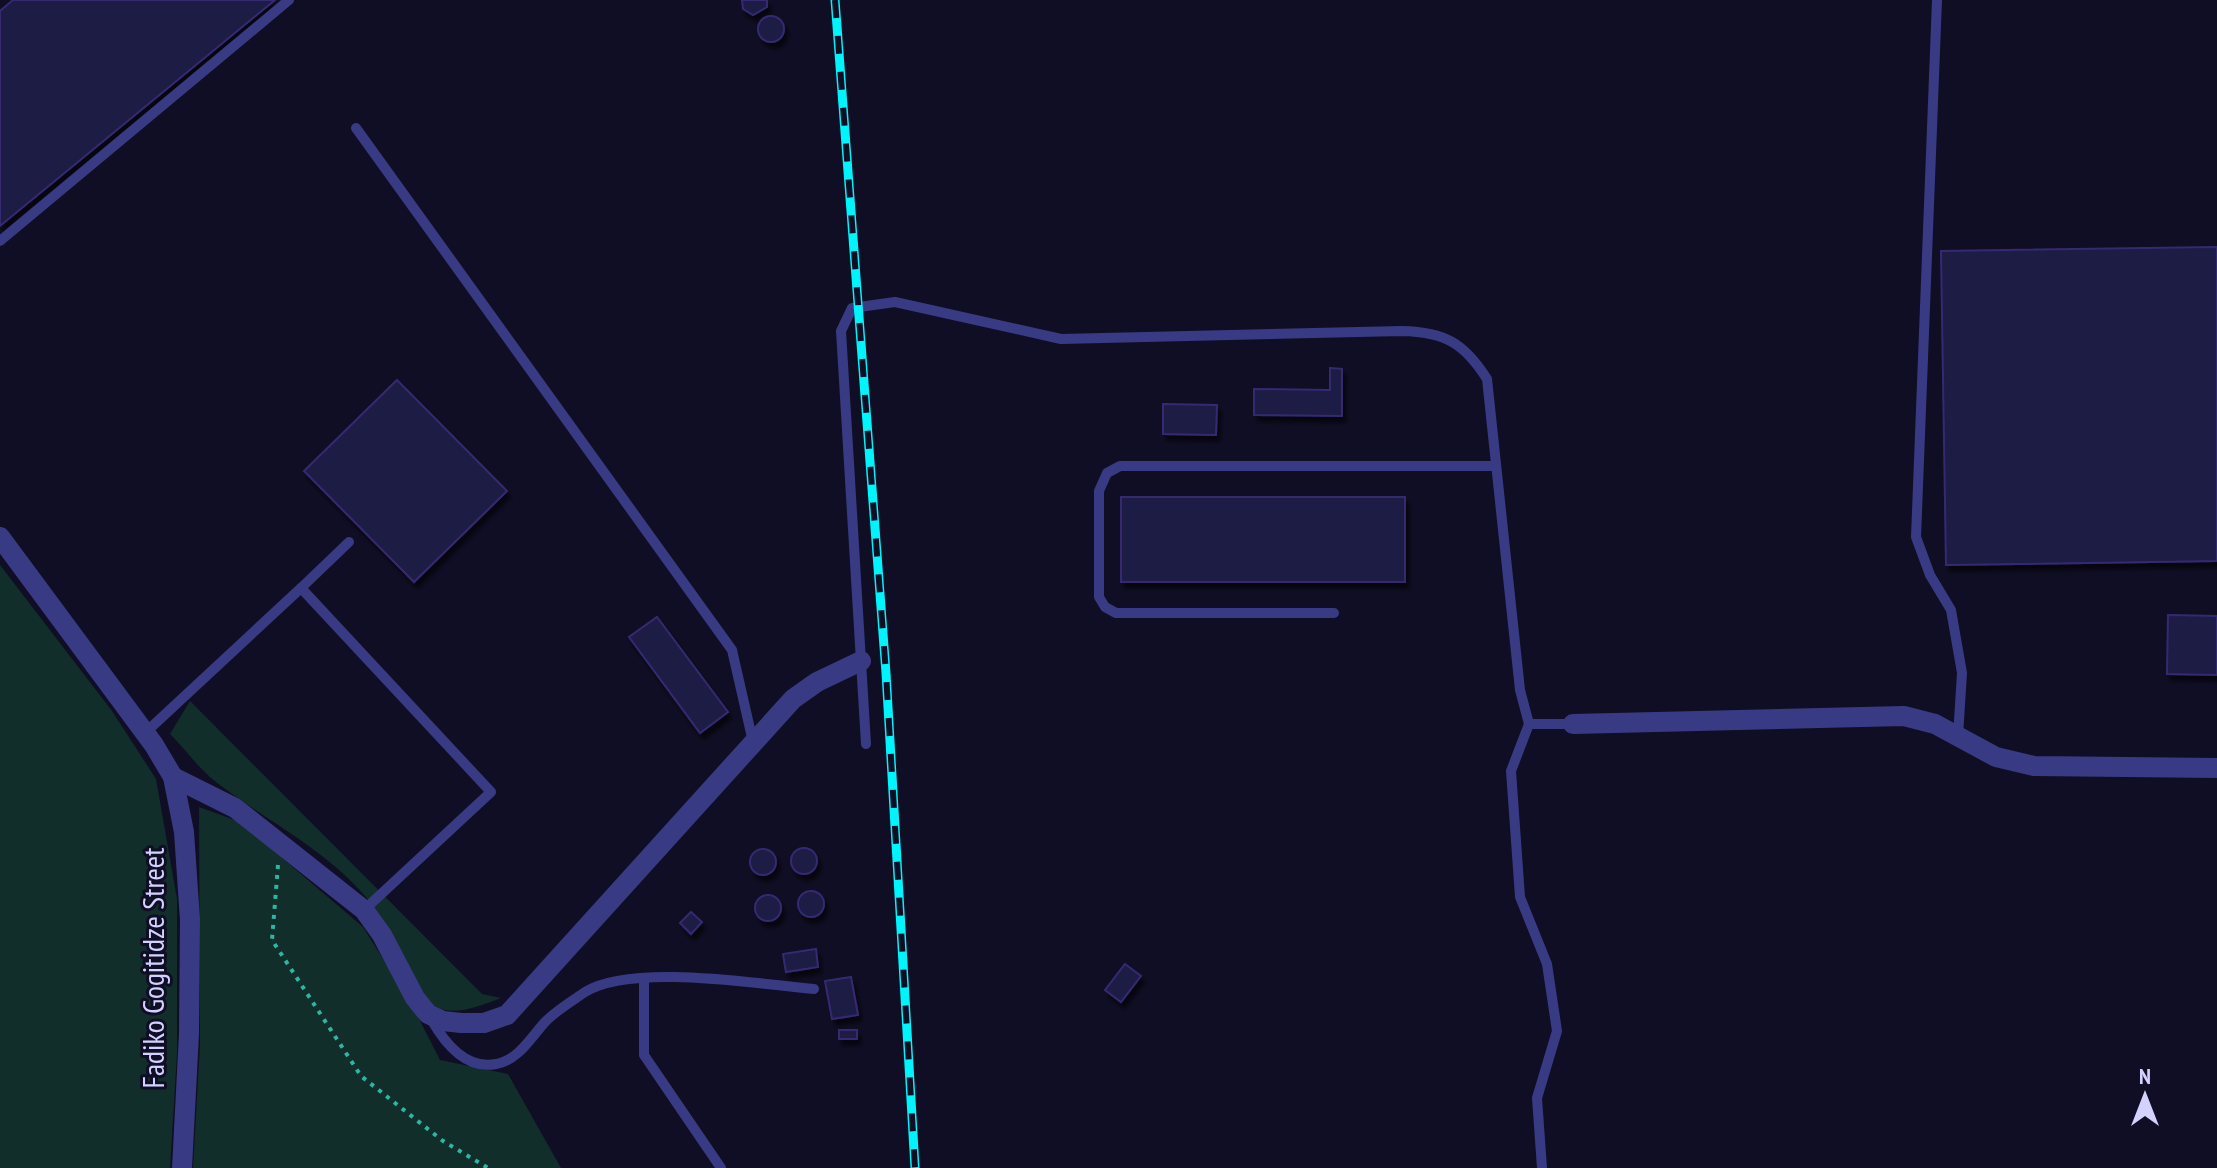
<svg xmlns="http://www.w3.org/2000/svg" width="2217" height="1168" font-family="'PT Sans Narrow',sans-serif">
<defs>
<filter id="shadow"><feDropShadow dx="3.5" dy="6" stdDeviation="2" flood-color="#0009"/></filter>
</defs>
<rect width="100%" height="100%" fill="#100e24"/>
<!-- green -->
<g fill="#112e2b">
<path d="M 0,565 L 112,711 L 156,779 L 177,899 L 177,1054 L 170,1168 L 0,1168 Z"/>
<path d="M 190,701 L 482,994 L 501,998 C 482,1005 456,1017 436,1007 C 404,990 390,925 365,896 C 325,849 265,820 216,782 C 199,769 185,749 170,734 Z"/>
<path d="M 199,807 L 240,822 L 363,927 L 412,1005 L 440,1060 L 508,1074 L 561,1168 L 193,1168 L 200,1044 Z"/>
</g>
<!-- building -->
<g fill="#1f1a45" stroke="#342b71" stroke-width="2" filter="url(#shadow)">
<path d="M 13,0 L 275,0 L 0,226 L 0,11 Z"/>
<path d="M 742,0 L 767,0 L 767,7 L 753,15 L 743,9 Z"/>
<circle cx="771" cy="29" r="13"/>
<path d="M 2217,247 L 2217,561 L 1946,565 L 1941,251 Z"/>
<path d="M 1330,368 L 1342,369 L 1342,416 L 1254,415 L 1254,389 L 1330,390 Z"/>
<path d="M 397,380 L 507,491 L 414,582 L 304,471 Z"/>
<path d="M 1163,404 L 1217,405 L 1216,435 L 1163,434 Z"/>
<rect x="1121" y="497" width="284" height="85"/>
<path d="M 2168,615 L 2217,616 L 2217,675 L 2167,674 Z"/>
<path d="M 657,617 L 728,712 L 700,733 L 629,637 Z"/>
<circle cx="804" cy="861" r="13"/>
<circle cx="763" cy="862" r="13"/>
<circle cx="811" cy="904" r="13"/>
<circle cx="768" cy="908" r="13"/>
<path d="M 691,912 L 702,922 L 691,934 L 680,923 Z"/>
<path d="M 816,949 L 818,967 L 786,972 L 783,954 Z"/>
<path d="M 1125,964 L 1141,976 L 1121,1002 L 1105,990 Z"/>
<path d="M 851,977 L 858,1015 L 832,1019 L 825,981 Z"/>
<rect x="839" y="1030" width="18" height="9"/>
</g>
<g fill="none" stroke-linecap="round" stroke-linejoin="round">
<!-- path -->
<path stroke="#2db6a5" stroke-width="4" stroke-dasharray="4 6" stroke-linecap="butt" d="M 278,865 L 272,940 L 361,1076 L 443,1141 L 488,1168"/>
<!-- lane -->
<g stroke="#383b83" stroke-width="10">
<path d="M 1937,0 L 1916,537 L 1930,575 L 1951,610 L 1962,673 L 1958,736"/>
<path d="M 356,128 L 732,650 L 753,742"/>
<path d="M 0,241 L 289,0"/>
<path d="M 301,588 L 349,542"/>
<path d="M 1334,613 L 1116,613 L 1105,607 L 1099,597 L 1099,491 L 1107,473 L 1120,466 L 1496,466"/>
<path d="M 1529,724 L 1511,771 L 1520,897 L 1547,964 L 1557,1031 L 1537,1098 L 1542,1168"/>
<path d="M 145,733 L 301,588 L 491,792 L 364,910"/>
<path d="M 866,744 L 841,331 L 852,308 L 895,302 L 1061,339 L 1402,331 C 1445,332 1464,343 1487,379 L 1520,690 L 1529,724 L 1573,724"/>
<path d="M 644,980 L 644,1055 L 721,1168"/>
<path d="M 431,1019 C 444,1042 466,1070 496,1064 C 519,1060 531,1037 546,1021 C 557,1010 572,1001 585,992 C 632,963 758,984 814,989"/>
</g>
<!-- street -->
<g stroke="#383b83" stroke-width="20">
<path d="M 0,537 L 154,745 L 173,777 L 184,832 L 190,920 L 189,1034 L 182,1168"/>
<path d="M 1573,724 L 1904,716 L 1935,724 L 1996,757 L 2034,766 L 2217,768"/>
<path d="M 173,777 L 235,808 L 364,910 L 382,935 L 415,998 L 428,1014 L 443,1021 L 461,1023 L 484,1023 L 507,1015 L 793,699 L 817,682 L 861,661"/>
</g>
<defs>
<path id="rail" d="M 835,0 L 886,673 L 915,1168"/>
</defs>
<!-- rail casing -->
<use href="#rail" stroke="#00f4fc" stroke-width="9"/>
<!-- rail -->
<use href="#rail" stroke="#100e24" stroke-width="6" stroke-dasharray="18" stroke-linecap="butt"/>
</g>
<g text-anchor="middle" stroke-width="6" stroke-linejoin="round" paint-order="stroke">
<!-- street labels -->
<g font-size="30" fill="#d3d1ff" stroke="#100e24">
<text transform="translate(154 968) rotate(-90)" y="10">Fadiko Gogitidze Street</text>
</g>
</g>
<!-- north arrow -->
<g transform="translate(2145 1096)" stroke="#100e24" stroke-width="6" paint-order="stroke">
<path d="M0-6L14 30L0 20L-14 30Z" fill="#d3d1ff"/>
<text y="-12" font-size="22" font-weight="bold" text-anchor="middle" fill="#d3d1ff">N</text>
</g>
</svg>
